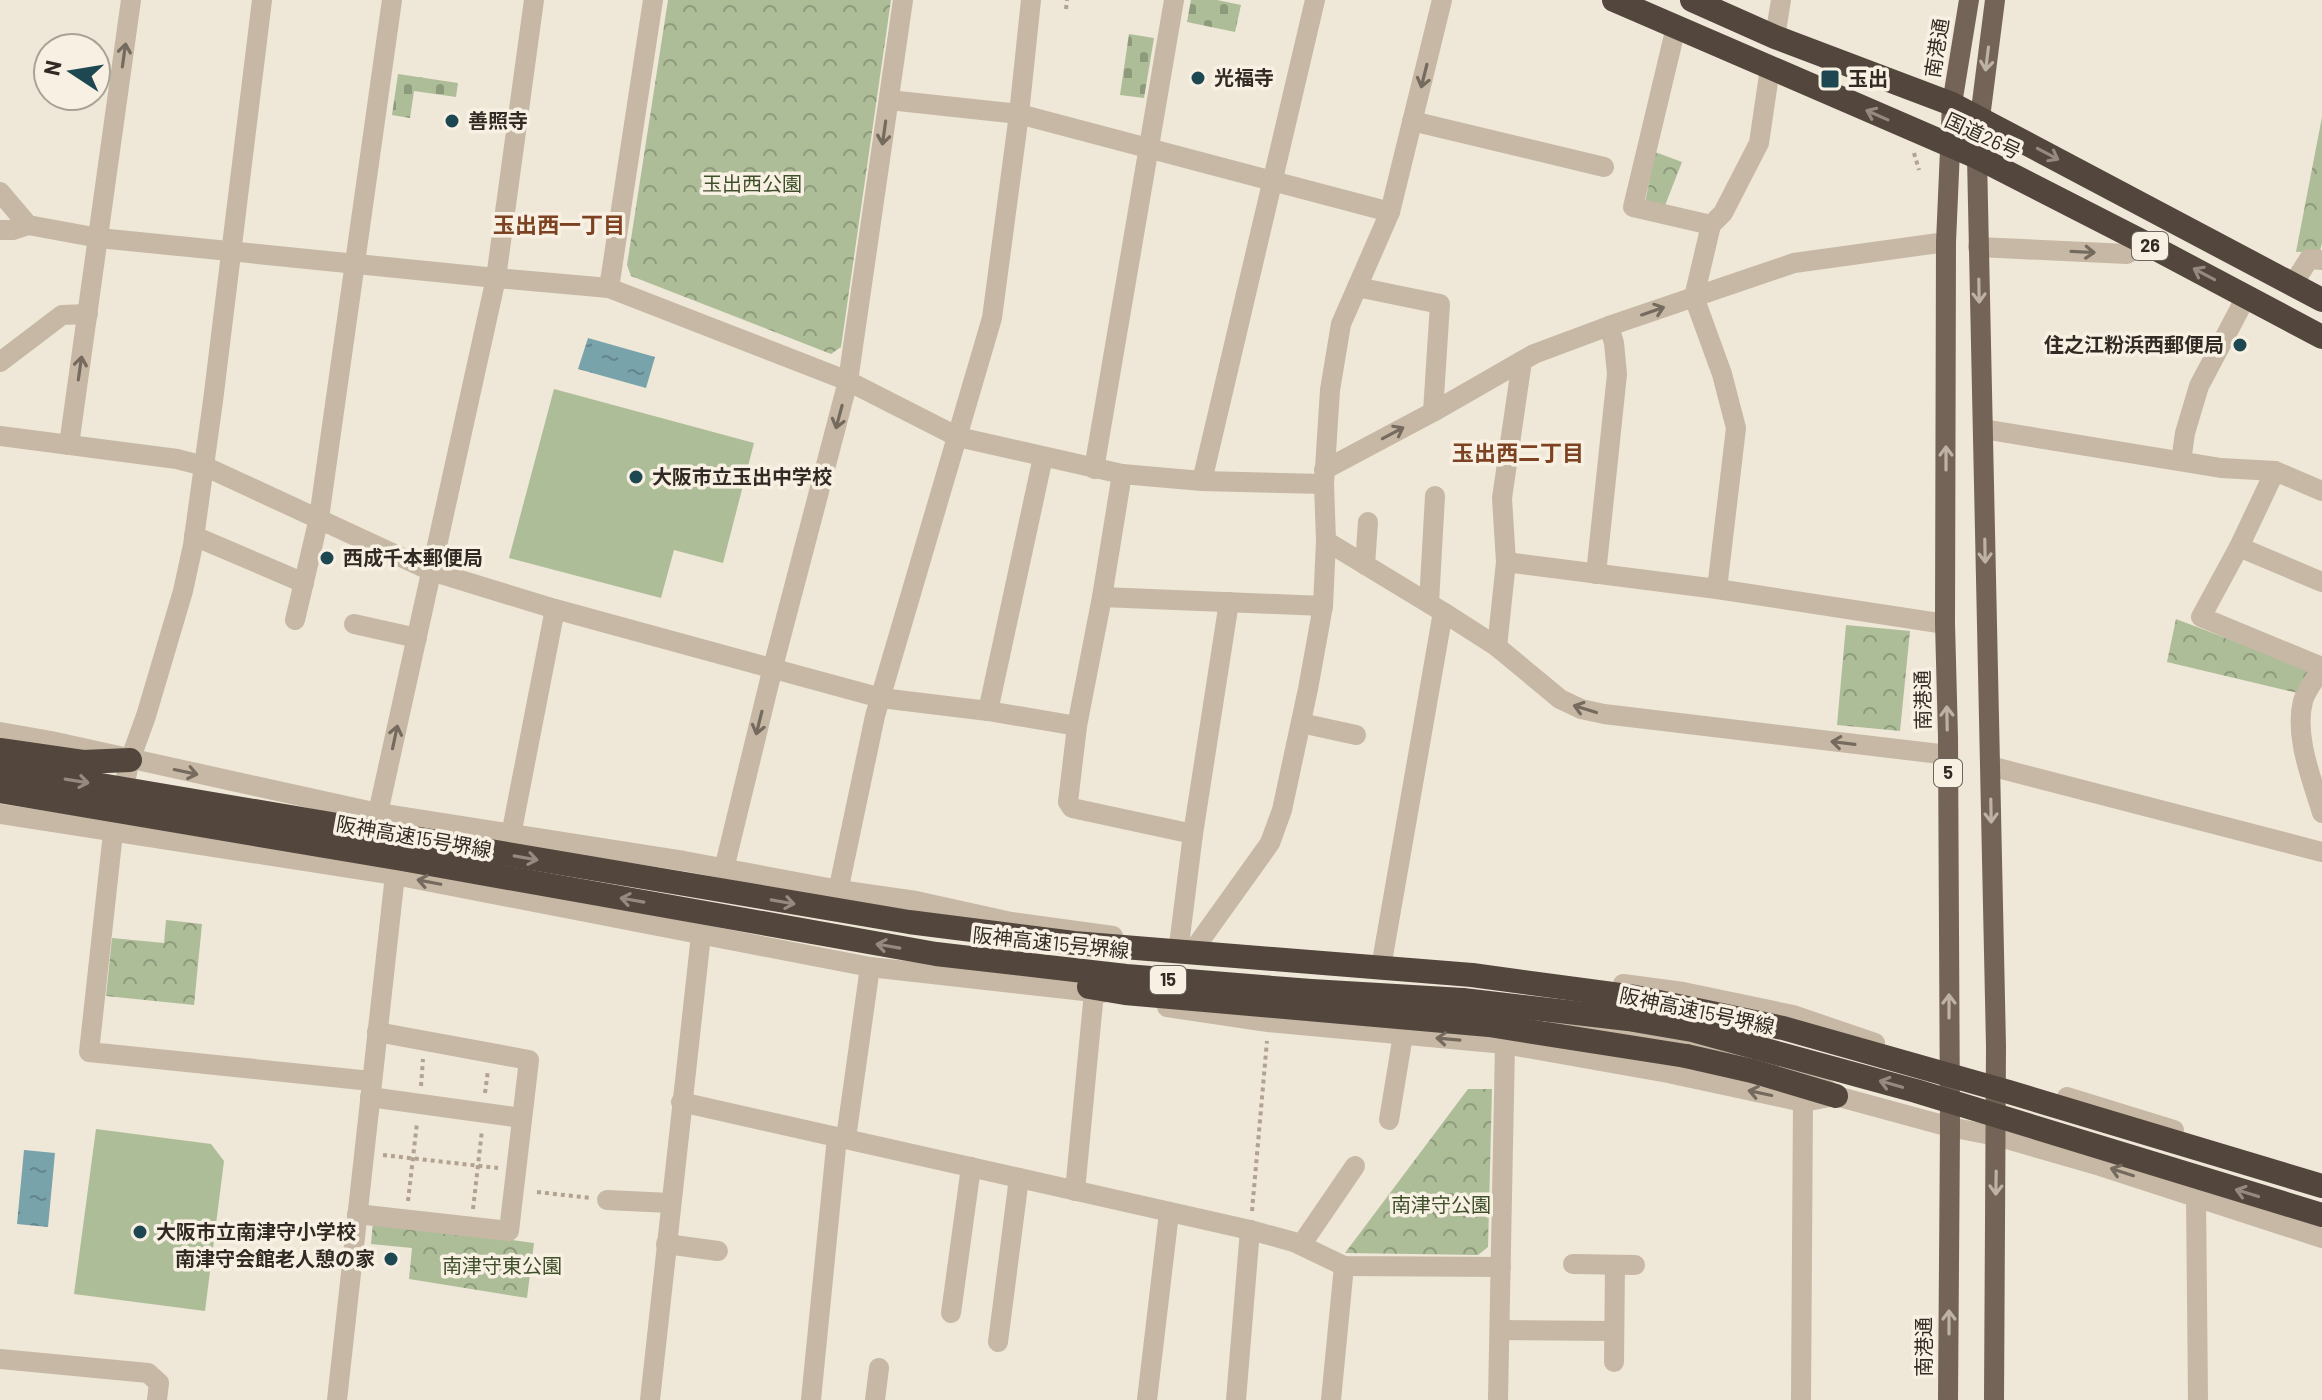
<svg xmlns="http://www.w3.org/2000/svg" width="2322" height="1400" font-family="Barlow,'Noto Sans JP',sans-serif">
<defs>
<pattern id="forest-crowns" width="20" height="18" patternUnits="userSpaceOnUse" patternTransform="scale(2)"><rect width="20" height="18" fill="#adbd98"/><path d="M2 6a3 3 0 1 1 6 0M12 15a3 3 0 1 1 6 0" fill="none" stroke="#8d9a7c"/></pattern>
<pattern id="cemetery-stones" width="16" height="16" patternUnits="userSpaceOnUse" patternTransform="scale(2)"><rect width="16" height="16" fill="#adbd98"/><path d="M2 7V4a2 2 0 0 1 4 0v3zM10 15v-3a2 2 0 0 1 4 0v3z" fill="#8d9a7c"/></pattern>
<pattern id="water-ripples" width="26" height="14" patternUnits="userSpaceOnUse" patternTransform="scale(2)"><rect width="26" height="14" fill="#78a3ab"/><path d="M2 4q2-2 4 0t4 0M15 11q2-2 4 0t4 0" fill="none" stroke="#63858b"/></pattern>
</defs>
<rect width="100%" height="100%" fill="#efe7d7"/>
<!-- forest -->
<g fill="url(#forest-crowns)">
<path d="M 668,0 L 891,0 L 841,347 L 831,354 L 631,276 L 627,265 Z"/>
<path d="M 2322,117 L 2322,243 L 2320,251 L 2296,252 Z"/>
<path d="M 1655,152 L 1682,162 L 1664,208 L 1645,203 Z"/>
<path d="M 2176,619 L 2312,671 L 2298,693 L 2167,662 Z"/>
<path d="M 1846,625 L 1910,631 L 1900,731 L 1837,725 Z"/>
<path d="M 166,920 L 202,924 L 194,1005 L 106,996 L 112,938 L 164,943 Z"/>
<path d="M 1468,1089 L 1492,1089 L 1488,1247 L 1478,1255 L 1345,1253 Z"/>
<path d="M 373,1221 L 534,1243 L 527,1298 L 409,1279 L 412,1248 L 371,1244 Z"/>
</g>
<!-- cemetery -->
<g fill="url(#cemetery-stones)">
<path d="M 1191,0 L 1217,0 L 1241,5 L 1235,32 L 1187,22 Z"/>
<path d="M 1129,34 L 1154,38 L 1144,98 L 1120,95 Z"/>
<path d="M 398,74 L 458,83 L 456,97 L 414,91 L 410,118 L 392,115 Z"/>
</g>
<!-- pitch -->
<g fill="#adbd98">
<path d="M 554,389 L 754,443 L 723,563 L 674,550 L 661,598 L 509,558 Z"/>
<path d="M 96,1129 L 211,1144 L 224,1161 L 205,1311 L 74,1294 Z"/>
</g>
<!-- water -->
<g fill="url(#water-ripples)">
<path d="M 588,338 L 655,357 L 646,388 L 578,369 Z"/>
<path d="M 24,1150 L 55,1153 L 48,1227 L 17,1224 Z"/>
</g>
<g fill="none" stroke-linecap="round" stroke-linejoin="round">
<!-- path -->
<g stroke="#b2a28f" stroke-width="4" stroke-dasharray="4 4" stroke-linecap="butt">
<path d="M 1066,9 L 1067,0"/>
<path d="M 1914,153 L 1919,170"/>
<path d="M 421,1086 L 423,1059"/>
<path d="M 485,1093 L 488,1070"/>
<path d="M 383,1155 L 498,1168"/>
<path d="M 537,1192 L 591,1198"/>
<path d="M 408,1201 L 417,1123"/>
<path d="M 473,1209 L 482,1130"/>
<path d="M 1252,1211 L 1267,1041"/>
</g>
<!-- minor -->
<g stroke="#c6b8a4" stroke-width="20">
<path d="M 262,0 L 213,401 L 193,545 L 183,591 L 146,716 L 130,760 L 113,833 L 89,1052 L 371,1081"/>
<path d="M 1676,27 L 1633,207 L 1711,225"/>
<path d="M 1775,37 L 1781,0"/>
<path d="M 889,100 L 1019,114 L 1390,212"/>
<path d="M 1412,121 L 1604,167"/>
<path d="M 0,192 L 28,225 L 99,238 L 496,278 L 609,288 L 848,381 L 958,437 L 1122,474 L 1102,597 L 1323,606"/>
<path d="M 0,230 L 13,230 L 28,225"/>
<path d="M 1978,247 L 2127,254 L 2145,243"/>
<path d="M 2293,284 L 2309,259 L 2322,260"/>
<path d="M 1357,287 L 1440,304 L 1433,412"/>
<path d="M 609,288 L 653,0"/>
<path d="M 0,362 L 62,315 L 88,314"/>
<path d="M 1983,429 L 2221,468 L 2275,471 L 2322,491"/>
<path d="M 0,436 L 177,459 L 204,466 L 431,571 L 555,609 L 881,698 L 988,711 L 1077,726"/>
<path d="M 69,445 L 131,0"/>
<path d="M 2181,461 L 2185,433 L 2199,386 L 2246,297"/>
<path d="M 1094,469 L 1174,0"/>
<path d="M 1324,470 L 1433,412 L 1534,354 L 1609,326 L 1794,263 L 1946,242"/>
<path d="M 2275,471 L 2239,547 L 2322,582"/>
<path d="M 1122,474 L 1202,481 L 1324,484"/>
<path d="M 1202,481 L 1315,0"/>
<path d="M 194,536 L 304,583"/>
<path d="M 1326,541 L 1443,612 L 1496,646 L 1560,699 L 1581,709 L 1604,714 L 1948,755"/>
<path d="M 2239,547 L 2201,617 L 2322,667"/>
<path d="M 1506,562 L 1717,589 L 1945,624"/>
<path d="M 1365,565 L 1368,522"/>
<path d="M 1596,574 L 1617,374 L 1614,343 L 1609,326"/>
<path d="M 1717,589 L 1736,428 L 1722,374 L 1694,297 L 1711,225 L 1723,213 L 1759,143 L 1770,68"/>
<path d="M 1102,597 L 1077,726 L 1068,802 L 1072,808 L 1193,834"/>
<path d="M 1429,603 L 1435,496"/>
<path d="M 295,620 L 319,518 L 392,0"/>
<path d="M 354,624 L 417,638"/>
<path d="M 1497,647 L 1506,562 L 1502,498 L 1522,361"/>
<path d="M 2322,668 C 2316,678 2306,690 2303,701 C 2294,737 2312,779 2322,813"/>
<path d="M 988,711 L 1043,457"/>
<path d="M 1301,723 L 1356,735"/>
<path d="M 0,732 L 51,741 L 378,813 L 684,861 L 839,890 L 916,901 L 1011,922 L 1113,936"/>
<path d="M 1990,766 L 2322,852"/>
<path d="M 378,813 L 496,278 L 534,0"/>
<path d="M 0,814 L 395,875 L 870,967 L 1102,993"/>
<path d="M 511,835 L 555,609"/>
<path d="M 724,869 L 773,667 L 848,381 L 903,0"/>
<path d="M 836,901 L 875,716 L 992,318 L 1019,114 L 1031,0"/>
<path d="M 1179,945 L 1193,834 L 1229,602"/>
<path d="M 1197,945 L 1270,843 L 1282,810 L 1308,689 L 1323,606 L 1326,541 L 1324,484 L 1330,390 L 1341,324 L 1390,212 L 1442,0"/>
<path d="M 1383,956 L 1443,612"/>
<path d="M 1623,984 L 1683,992 L 1793,1015 L 1875,1043"/>
<path d="M 1167,1007 L 1268,1022 L 1505,1044 L 1668,1073 L 1803,1102 L 1835,1096"/>
<path d="M 1556,1022 L 1664,1038 L 1796,1068 L 1836,1096 L 1950,1127 L 1996,1136 L 2100,1166 L 2322,1238"/>
<path d="M 370,1097 L 522,1118"/>
<path d="M 2067,1097 L 2174,1130"/>
<path d="M 681,1102 L 1250,1230 L 1294,1242 L 1344,1266 L 1501,1267"/>
<path d="M 1389,1120 L 1403,1035"/>
<path d="M 846,1138 L 870,967"/>
<path d="M 1075,1191 L 1094,992"/>
<path d="M 2196,1196 L 2198,1400"/>
<path d="M 607,1200 L 670,1203"/>
<path d="M 357,1214 L 509,1231 L 529,1060 L 377,1032"/>
<path d="M 666,1244 L 718,1251"/>
<path d="M 1301,1245 L 1355,1166"/>
<path d="M 1573,1264 L 1635,1265"/>
<path d="M 951,1313 L 971,1167"/>
<path d="M 1500,1330 L 1614,1331"/>
<path d="M 998,1342 L 1019,1178"/>
<path d="M 0,1359 L 148,1373 L 159,1383 L 157,1400"/>
<path d="M 1614,1362 L 1615,1266"/>
<path d="M 337,1400 L 395,875"/>
<path d="M 650,1400 L 701,935"/>
<path d="M 811,1400 L 837,1137"/>
<path d="M 875,1400 L 879,1368"/>
<path d="M 1147,1400 L 1169,1213"/>
<path d="M 1236,1400 L 1250,1230"/>
<path d="M 1331,1400 L 1344,1266"/>
<path d="M 1498,1400 L 1505,1044"/>
<path d="M 1801,1400 L 1803,1102"/>
</g>
<!-- major -->
<g stroke="#746457" stroke-width="20">
<path d="M 1948,1400 L 1950,1127 L 1948,737 L 1945,624 L 1946,242 L 1952,104 L 1969,0"/>
<path d="M 1994,1400 L 1996,1046 L 1977,157 L 1980,118 L 1995,0"/>
</g>
<!-- highway -->
<g stroke="#53463d" stroke-width="24">
<path d="M 1614,0 L 1977,157 L 2145,243 L 2322,337"/>
<path d="M 1692,0 L 1775,37 L 1952,104 L 2322,300"/>
<path d="M 0,750 L 83,762 L 130,760"/>
<path d="M 1686,1056 L 1752,1071 L 1836,1096"/>
</g>
<!-- highway-bridge -->
<g stroke="#53463d" stroke-width="24">
<path d="M 0,768 L 909,922 L 1074,943 L 1472,975 L 1635,997 L 1783,1028 L 2009,1092 L 2322,1186"/>
<path d="M 0,791 L 402,859 L 936,954 L 1126,976 L 1311,991 L 1463,1000 L 1628,1019 L 1692,1030 L 1916,1091 L 2322,1215"/>
<path d="M 1089,987 L 1125,993 L 1489,1025 L 1686,1056"/>
</g>
</g>
<!-- one-way arrows -->
<defs><path id="oneway-shaft" d="M-6 0H5M1.5-3L5.5 0L1.5 3" fill="none" stroke-width="1.6" stroke-linecap="round" stroke-linejoin="round" transform="scale(2)"/></defs>
<g stroke="#756a5e">
<use href="#oneway-shaft" transform="translate(124 55) rotate(-82)"/>
<use href="#oneway-shaft" transform="translate(1424 76) rotate(104)"/>
<use href="#oneway-shaft" transform="translate(884 133) rotate(98)"/>
<use href="#oneway-shaft" transform="translate(2083 252) rotate(3)"/>
<use href="#oneway-shaft" transform="translate(1653 311) rotate(-19)"/>
<use href="#oneway-shaft" transform="translate(80 368) rotate(-82)"/>
<use href="#oneway-shaft" transform="translate(839 417) rotate(105)"/>
<use href="#oneway-shaft" transform="translate(1393 433) rotate(-28)"/>
<use href="#oneway-shaft" transform="translate(1585 709) rotate(-163)"/>
<use href="#oneway-shaft" transform="translate(759 723) rotate(104)"/>
<use href="#oneway-shaft" transform="translate(395 737) rotate(-78)"/>
<use href="#oneway-shaft" transform="translate(1843 743) rotate(-173)"/>
<use href="#oneway-shaft" transform="translate(186 772) rotate(12)"/>
<use href="#oneway-shaft" transform="translate(429 882) rotate(-169)"/>
<use href="#oneway-shaft" transform="translate(1448 1039) rotate(-175)"/>
<use href="#oneway-shaft" transform="translate(1760 1093) rotate(-168)"/>
<use href="#oneway-shaft" transform="translate(2122 1172) rotate(-162)"/>
</g>
<g stroke="#bdb2a4">
<use href="#oneway-shaft" transform="translate(1987 59) rotate(97)"/>
<use href="#oneway-shaft" transform="translate(1979 291) rotate(89)"/>
<use href="#oneway-shaft" transform="translate(1946 458) rotate(-90)"/>
<use href="#oneway-shaft" transform="translate(1985 551) rotate(89)"/>
<use href="#oneway-shaft" transform="translate(1947 718) rotate(-91)"/>
<use href="#oneway-shaft" transform="translate(1991 811) rotate(89)"/>
<use href="#oneway-shaft" transform="translate(1949 1006) rotate(-90)"/>
<use href="#oneway-shaft" transform="translate(1996 1183) rotate(91)"/>
<use href="#oneway-shaft" transform="translate(1949 1322) rotate(-90)"/>
</g>
<g stroke="#958a7f">
<use href="#oneway-shaft" transform="translate(1877 115) rotate(-156)"/>
<use href="#oneway-shaft" transform="translate(2048 154) rotate(28)"/>
<use href="#oneway-shaft" transform="translate(2204 274) rotate(-152)"/>
<use href="#oneway-shaft" transform="translate(77 781) rotate(9)"/>
<use href="#oneway-shaft" transform="translate(526 858) rotate(10)"/>
<use href="#oneway-shaft" transform="translate(632 900) rotate(-170)"/>
<use href="#oneway-shaft" transform="translate(783 902) rotate(10)"/>
<use href="#oneway-shaft" transform="translate(888 946) rotate(-170)"/>
<use href="#oneway-shaft" transform="translate(1891 1084) rotate(-164)"/>
<use href="#oneway-shaft" transform="translate(2247 1193) rotate(-163)"/>
</g>
<!-- markers -->
<g fill="#1d4851" stroke="#f8f1e3" stroke-width="3">
<circle cx="1198" cy="78" r="8"/>
<rect x="1820" y="69" width="20" height="20" rx="4"/>
<circle cx="452" cy="121" r="8"/>
<circle cx="2240" cy="345" r="8"/>
<circle cx="636" cy="477" r="8"/>
<circle cx="327" cy="558" r="8"/>
<circle cx="140" cy="1232" r="8"/>
<circle cx="391" cy="1259" r="8"/>
</g>
<g text-anchor="middle" stroke-width="7" stroke-linejoin="round" paint-order="stroke">
<!-- shield labels -->
<g fill="#f8f1e3" stroke="#6d665e" stroke-width="2">
<rect x="2132" y="232" width="36" height="28" rx="6"/>
<rect x="1934" y="759" width="28" height="28" rx="6"/>
<rect x="1150" y="966" width="36" height="28" rx="6"/>
</g>
<g font-size="18" font-weight="bold" fill="#322b25">
<text x="2150" y="252">26</text>
<text x="1948" y="779">5</text>
<text x="1168" y="986">15</text>
</g>
<!-- street labels -->
<g font-size="20" fill="#322b25" stroke="#f8f1e3">
<text transform="translate(1937 48) rotate(-81)" y="7">南港通</text>
<text transform="translate(1983 136) rotate(25)" y="7">国道26号</text>
<text transform="translate(1923 700) rotate(-91)" y="7">南港通</text>
<text transform="translate(414 837) rotate(10)" y="7">阪神高速15号堺線</text>
<text transform="translate(1051 943) rotate(6)" y="7">阪神高速15号堺線</text>
<text transform="translate(1697 1011) rotate(12)" y="7">阪神高速15号堺線</text>
<text transform="translate(1924 1347) rotate(-90)" y="7">南港通</text>
</g>
<!-- poi labels -->
<g font-size="20" font-weight="bold" fill="#322b25" stroke="#f8f1e3" text-anchor="start">
<text x="1214" y="85">光福寺</text>
<text x="1848" y="86">玉出</text>
<text x="468" y="128">善照寺</text>
<text x="2224" y="352" text-anchor="end">住之江粉浜西郵便局</text>
<text x="652" y="484">大阪市立玉出中学校</text>
<text x="343" y="565">西成千本郵便局</text>
<text x="156" y="1239">大阪市立南津守小学校</text>
<text x="375" y="1266" text-anchor="end">南津守会館老人憩の家</text>
</g>
<!-- park labels -->
<g font-size="20" fill="#3e4f2a" stroke="#f8f1e3">
<text x="752" y="191">玉出西公園</text>
<text x="1441" y="1212">南津守公園</text>
<text x="502" y="1273">南津守東公園</text>
</g>
<!-- neighbourhood labels -->
<g font-size="22" font-weight="bold" fill="#7d4222" stroke="#f8f1e3">
<text x="559" y="233">玉出西一丁目</text>
<text x="1518" y="461">玉出西二丁目</text>
</g>
</g>
<!-- north arrow -->
<g transform="translate(72 72) rotate(282)"><circle r="38" fill="#f8f1e3" stroke="#a9a297" stroke-width="2"/>
<path d="M0-6L14 30L0 20L-14 30Z" fill="#1d4851"/>
<text y="-12" font-size="22" font-weight="bold" text-anchor="middle" fill="#322b25">N</text>
</g>
</svg>
